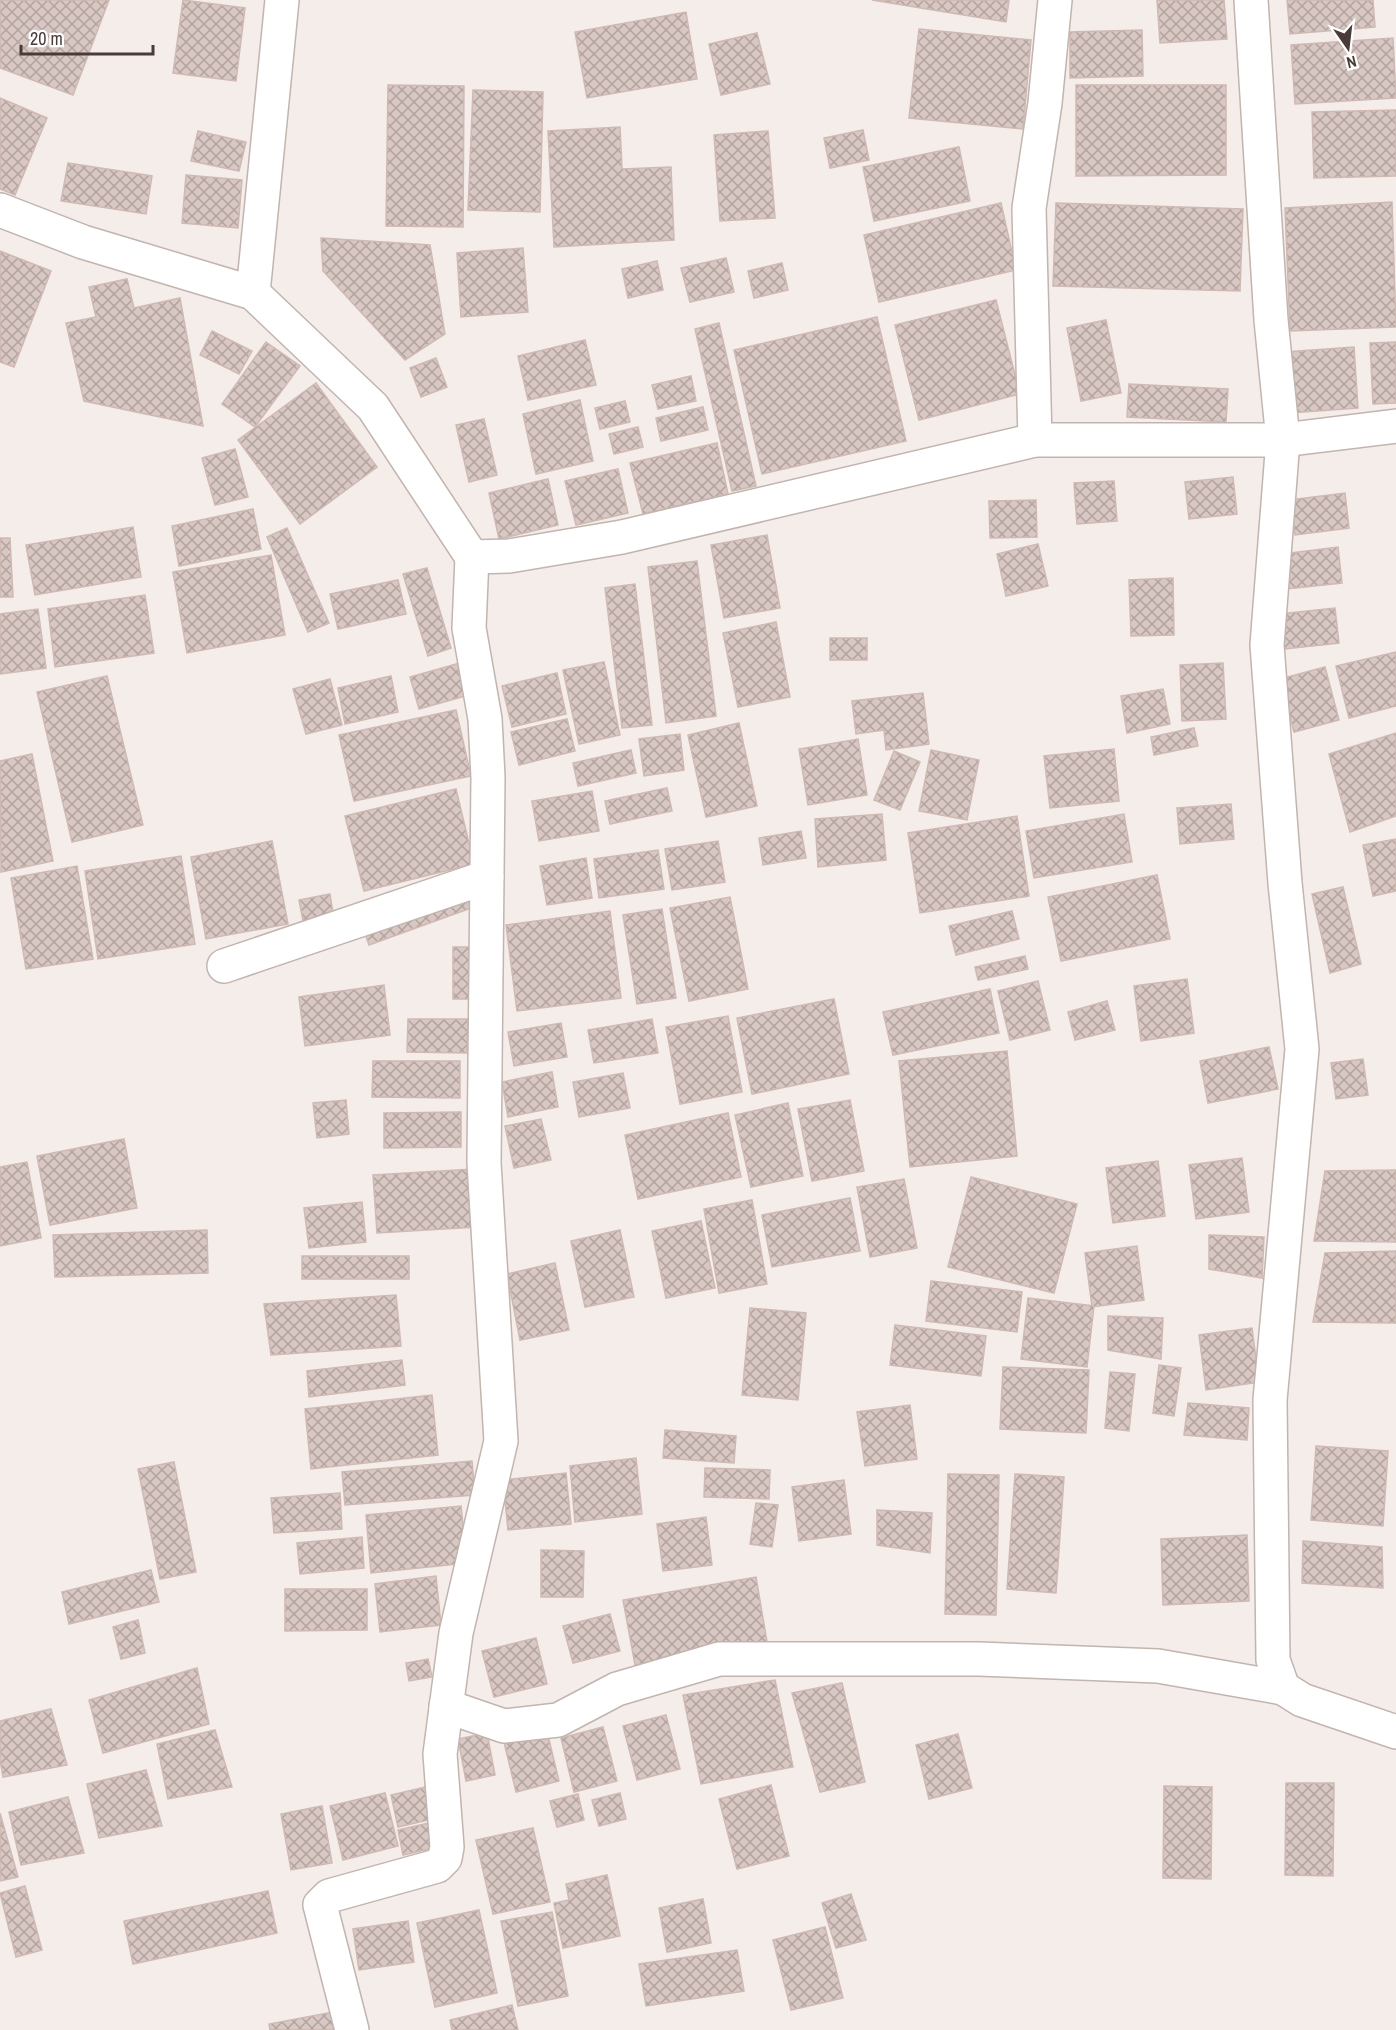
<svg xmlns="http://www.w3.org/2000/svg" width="1396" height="2030" font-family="'Archivo Narrow',sans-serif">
<defs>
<pattern id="building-cross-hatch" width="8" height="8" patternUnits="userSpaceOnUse" patternTransform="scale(1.5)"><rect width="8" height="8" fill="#d8c7c2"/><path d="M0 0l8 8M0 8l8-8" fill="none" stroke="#b1a39f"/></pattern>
</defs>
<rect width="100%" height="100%" fill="#f4edea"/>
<!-- building -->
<g fill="url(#building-cross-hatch)" stroke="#d0b9b3" stroke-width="1.5">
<path d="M 0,0 L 109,0 L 73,95 L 0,68 Z"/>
<path d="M 183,0 L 245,8 L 236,81 L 173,73 Z"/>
<path d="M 872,0 L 1009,0 L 1006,22 Z"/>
<path d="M 1157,0 L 1224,0 L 1227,39 L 1160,43 Z"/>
<path d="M 1287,0 L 1373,0 L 1375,27 L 1290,34 Z"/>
<path d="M 686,12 L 697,79 L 587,98 L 575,32 Z"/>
<path d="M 919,29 L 1031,40 L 1023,129 L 909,118 Z"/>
<path d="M 1142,30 L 1143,76 L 1070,78 L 1070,32 Z"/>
<path d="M 757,33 L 770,84 L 721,95 L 709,44 Z"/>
<path d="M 1393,38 L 1396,98 L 1295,104 L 1291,45 Z"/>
<path d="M 388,85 L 464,86 L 463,227 L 386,226 Z"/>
<path d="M 1076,85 L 1226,85 L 1226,175 L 1076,176 Z"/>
<path d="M 473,90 L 543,92 L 540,212 L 468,210 Z"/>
<path d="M 0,98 L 47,118 L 15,195 L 0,189 Z"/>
<path d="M 1396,110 L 1396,176 L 1314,178 L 1312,112 Z"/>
<path d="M 620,127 L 622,169 L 671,167 L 674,240 L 554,247 L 548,131 Z"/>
<path d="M 863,130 L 869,160 L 830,168 L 824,138 Z"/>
<path d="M 198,131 L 246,142 L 239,171 L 191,161 Z"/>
<path d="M 768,131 L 775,218 L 720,221 L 714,135 Z"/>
<path d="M 959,147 L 970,201 L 874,221 L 863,167 Z"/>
<path d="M 68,163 L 152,176 L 146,214 L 61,201 Z"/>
<path d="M 186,175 L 242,180 L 238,228 L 182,223 Z"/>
<path d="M 1392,202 L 1396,327 L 1290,331 L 1285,208 Z"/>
<path d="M 1001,203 L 1016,270 L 879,302 L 864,235 Z"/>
<path d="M 1056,203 L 1243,209 L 1240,291 L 1053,286 Z"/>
<path d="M 321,238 L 430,245 L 445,334 L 405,360 L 323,271 Z"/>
<path d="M 523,248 L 528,312 L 461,317 L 457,253 Z"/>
<path d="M 0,251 L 51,271 L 14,367 L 0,362 Z"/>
<path d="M 726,258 L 734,292 L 690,302 L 681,268 Z"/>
<path d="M 657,261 L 663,290 L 628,298 L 622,269 Z"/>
<path d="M 782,263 L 788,290 L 754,298 L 748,271 Z"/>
<path d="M 127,279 L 134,308 L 180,298 L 203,426 L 84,401 L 66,323 L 96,317 L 89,287 Z"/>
<path d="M 996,300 L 1020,394 L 919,420 L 895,325 Z"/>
<path d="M 877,317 L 906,441 L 762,474 L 734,350 Z"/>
<path d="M 1106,320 L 1121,393 L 1081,401 L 1067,328 Z"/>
<path d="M 719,323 L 756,486 L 732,491 L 695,329 Z"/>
<path d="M 212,331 L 252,351 L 239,374 L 200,355 Z"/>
<path d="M 585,340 L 596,385 L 528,400 L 518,356 Z"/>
<path d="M 266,342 L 300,366 L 255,427 L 222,404 Z"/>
<path d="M 1396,342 L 1396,403 L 1373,404 L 1370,343 Z"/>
<path d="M 1354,347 L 1358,408 L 1290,413 L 1285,352 Z"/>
<path d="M 436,358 L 447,387 L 421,397 L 410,368 Z"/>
<path d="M 691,376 L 696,401 L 658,409 L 652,385 Z"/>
<path d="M 316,383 L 377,467 L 300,524 L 238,440 Z"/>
<path d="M 1129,384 L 1228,389 L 1226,422 L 1127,417 Z"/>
<path d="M 580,400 L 593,461 L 536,474 L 523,414 Z"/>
<path d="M 625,401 L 630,422 L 600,429 L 595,408 Z"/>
<path d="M 703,407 L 708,430 L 661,441 L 656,418 Z"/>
<path d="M 484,419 L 497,475 L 469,482 L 456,425 Z"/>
<path d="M 638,427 L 643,447 L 614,454 L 609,434 Z"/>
<path d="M 717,443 L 728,494 L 643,514 L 630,463 Z"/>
<path d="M 235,449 L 248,497 L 215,505 L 202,458 Z"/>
<path d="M 618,469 L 628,513 L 576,525 L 565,481 Z"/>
<path d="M 1233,477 L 1237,514 L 1189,519 L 1185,482 Z"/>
<path d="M 548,479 L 558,525 L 499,539 L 489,493 Z"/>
<path d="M 1114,481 L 1117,521 L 1077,524 L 1074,483 Z"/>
<path d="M 1345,493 L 1349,528 L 1295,535 L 1290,500 Z"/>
<path d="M 1036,500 L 1037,537 L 990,538 L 989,501 Z"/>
<path d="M 253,509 L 261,549 L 179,566 L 172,526 Z"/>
<path d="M 133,527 L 141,577 L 35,595 L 26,545 Z"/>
<path d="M 287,528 L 329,623 L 308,632 L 267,537 Z"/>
<path d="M 767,535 L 780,608 L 724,618 L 711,545 Z"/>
<path d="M 0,538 L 10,538 L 13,597 L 0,597 Z"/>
<path d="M 1038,544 L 1048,586 L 1006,596 L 997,554 Z"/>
<path d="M 1338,547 L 1342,583 L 1287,589 L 1283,554 Z"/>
<path d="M 271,555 L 285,635 L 187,653 L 173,572 Z"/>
<path d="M 697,561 L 716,716 L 666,723 L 648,567 Z"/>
<path d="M 427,568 L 451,648 L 428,656 L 403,574 Z"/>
<path d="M 1173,578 L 1174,635 L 1131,636 L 1129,580 Z"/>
<path d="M 398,580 L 406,614 L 338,629 L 330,594 Z"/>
<path d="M 635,584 L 652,725 L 622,728 L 605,588 Z"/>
<path d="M 145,595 L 154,653 L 55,667 L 48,609 Z"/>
<path d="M 1335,608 L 1339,643 L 1285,649 L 1280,614 Z"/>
<path d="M 38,609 L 46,668 L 0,674 L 0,614 Z"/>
<path d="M 776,622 L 790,697 L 738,707 L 723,633 Z"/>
<rect x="830" y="638" width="37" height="22"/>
<path d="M 1396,652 L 1396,706 L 1349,718 L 1336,666 Z"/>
<path d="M 467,661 L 476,693 L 419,709 L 410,677 Z"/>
<path d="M 604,662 L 620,735 L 579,744 L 563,670 Z"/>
<path d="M 1223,663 L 1226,719 L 1182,721 L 1180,665 Z"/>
<path d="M 1325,667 L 1339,720 L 1294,732 L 1280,679 Z"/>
<path d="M 557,673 L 566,714 L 512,727 L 502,686 Z"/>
<path d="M 107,676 L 143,825 L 72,842 L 37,692 Z"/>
<path d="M 391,676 L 398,712 L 345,724 L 338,688 Z"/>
<path d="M 330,679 L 342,725 L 306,734 L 293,689 Z"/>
<path d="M 1163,689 L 1170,724 L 1127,733 L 1121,696 Z"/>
<path d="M 923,693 L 929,744 L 886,750 L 884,730 L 856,734 L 852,701 Z"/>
<path d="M 456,710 L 471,776 L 354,801 L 339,735 Z"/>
<path d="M 567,719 L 575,751 L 519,765 L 511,732 Z"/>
<path d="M 739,723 L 757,806 L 706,817 L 688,735 Z"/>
<path d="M 1194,728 L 1198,746 L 1154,755 L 1151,737 Z"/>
<path d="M 1396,733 L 1396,816 L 1350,832 L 1329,754 Z"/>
<path d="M 680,734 L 684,770 L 644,776 L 639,739 Z"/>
<path d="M 858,739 L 867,795 L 808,805 L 799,749 Z"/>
<path d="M 1114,749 L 1119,801 L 1050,808 L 1044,756 Z"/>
<path d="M 631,750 L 636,773 L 578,786 L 573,763 Z"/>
<path d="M 931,750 L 979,760 L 967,820 L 919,811 Z"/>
<path d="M 894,751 L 920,762 L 900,810 L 874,800 Z"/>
<path d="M 32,754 L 53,861 L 1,872 L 0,761 Z"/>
<path d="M 667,788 L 672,811 L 610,824 L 605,801 Z"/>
<path d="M 456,789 L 474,864 L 364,891 L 345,816 Z"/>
<path d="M 592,791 L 599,831 L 539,841 L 532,801 Z"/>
<path d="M 1231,804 L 1234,839 L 1180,844 L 1177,808 Z"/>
<path d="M 882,814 L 886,860 L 818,867 L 815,819 Z"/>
<path d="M 1124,814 L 1132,862 L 1034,878 L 1026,831 Z"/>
<path d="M 1017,816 L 1029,896 L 920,913 L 908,833 Z"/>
<path d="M 801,831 L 806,858 L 763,865 L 759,838 Z"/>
<path d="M 1396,839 L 1396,891 L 1373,896 L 1363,845 Z"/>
<path d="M 272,841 L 288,924 L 206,939 L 191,857 Z"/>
<path d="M 718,841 L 725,882 L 672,890 L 665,849 Z"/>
<path d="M 658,850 L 664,889 L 599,898 L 594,859 Z"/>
<path d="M 181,856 L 195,944 L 98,959 L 85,871 Z"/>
<path d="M 586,858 L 592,898 L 547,905 L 540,866 Z"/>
<path d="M 77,866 L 93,959 L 26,969 L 11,878 Z"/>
<path d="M 1157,875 L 1170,939 L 1061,961 L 1048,897 Z"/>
<path d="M 463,885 L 471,908 L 369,945 L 361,922 Z"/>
<path d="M 1343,887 L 1361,964 L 1330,973 L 1312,894 Z"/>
<path d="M 330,894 L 335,926 L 305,931 L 299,900 Z"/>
<path d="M 730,897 L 748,989 L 689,1001 L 670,908 Z"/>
<path d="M 662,909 L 676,998 L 637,1004 L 623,915 Z"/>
<path d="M 610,911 L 621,998 L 517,1011 L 506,925 Z"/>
<path d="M 1012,911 L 1019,939 L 956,955 L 949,926 Z"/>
<rect x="453" y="947" width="24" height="52"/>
<path d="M 1025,956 L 1028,969 L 978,980 L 975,967 Z"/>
<path d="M 1187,979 L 1194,1033 L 1141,1041 L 1134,986 Z"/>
<path d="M 1038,981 L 1050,1030 L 1010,1040 L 998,991 Z"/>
<path d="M 384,985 L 390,1035 L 305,1046 L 299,997 Z"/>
<path d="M 990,989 L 999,1033 L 893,1055 L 883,1012 Z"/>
<path d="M 834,999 L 849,1074 L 752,1094 L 737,1018 Z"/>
<path d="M 1107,1001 L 1115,1030 L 1075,1040 L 1068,1012 Z"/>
<path d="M 728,1016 L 742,1092 L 680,1104 L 666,1027 Z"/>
<path d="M 408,1019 L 468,1019 L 467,1053 L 407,1052 Z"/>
<path d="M 652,1019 L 658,1053 L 594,1063 L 588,1030 Z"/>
<path d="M 561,1023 L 567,1057 L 514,1066 L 508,1032 Z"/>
<path d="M 1269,1047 L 1278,1089 L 1208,1103 L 1200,1061 Z"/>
<path d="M 1007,1051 L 1017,1156 L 910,1167 L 899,1061 Z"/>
<path d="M 1363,1059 L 1368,1095 L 1336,1099 L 1331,1063 Z"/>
<path d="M 373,1061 L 460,1061 L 460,1098 L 372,1097 Z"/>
<path d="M 552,1072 L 558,1107 L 508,1117 L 502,1082 Z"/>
<path d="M 623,1073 L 630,1108 L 579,1117 L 573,1082 Z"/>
<path d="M 346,1100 L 349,1134 L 317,1138 L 313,1103 Z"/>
<path d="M 850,1100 L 864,1171 L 812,1181 L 798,1109 Z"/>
<path d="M 788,1103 L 803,1176 L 751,1187 L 735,1115 Z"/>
<path d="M 461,1112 L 461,1147 L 384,1148 L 384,1113 Z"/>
<path d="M 728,1113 L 741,1177 L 638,1199 L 625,1135 Z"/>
<path d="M 541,1119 L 551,1160 L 514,1168 L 505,1126 Z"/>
<path d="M 124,1139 L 137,1208 L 50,1225 L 37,1156 Z"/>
<path d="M 1242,1158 L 1249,1212 L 1196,1219 L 1189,1165 Z"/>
<path d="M 1158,1161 L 1165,1216 L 1113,1223 L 1106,1168 Z"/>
<path d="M 27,1162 L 41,1238 L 0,1246 L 0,1167 Z"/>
<path d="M 474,1169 L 477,1227 L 377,1233 L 373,1175 Z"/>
<path d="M 1396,1170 L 1396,1242 L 1314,1241 L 1325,1171 Z"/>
<path d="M 971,1177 L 1077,1204 L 1054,1293 L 948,1267 Z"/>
<path d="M 904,1179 L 917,1248 L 870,1257 L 857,1187 Z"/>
<path d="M 850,1198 L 860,1251 L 772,1267 L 762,1215 Z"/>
<path d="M 752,1200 L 767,1284 L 719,1293 L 704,1209 Z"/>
<path d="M 362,1202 L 366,1242 L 309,1248 L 304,1208 Z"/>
<path d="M 701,1221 L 715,1288 L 666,1298 L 652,1231 Z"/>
<path d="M 207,1230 L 208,1273 L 55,1277 L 53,1235 Z"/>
<path d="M 620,1230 L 634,1297 L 585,1307 L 571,1241 Z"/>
<path d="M 1209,1235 L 1264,1237 L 1262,1278 L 1209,1269 Z"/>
<path d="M 1137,1246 L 1144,1300 L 1092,1307 L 1085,1253 Z"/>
<path d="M 1396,1251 L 1396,1323 L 1313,1322 L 1325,1253 Z"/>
<rect x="302" y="1256" width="107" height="23"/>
<path d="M 555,1263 L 569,1330 L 520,1340 L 507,1274 Z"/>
<path d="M 931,1281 L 1022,1292 L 1017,1332 L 926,1321 Z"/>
<path d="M 396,1295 L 401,1346 L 271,1355 L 264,1304 Z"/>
<path d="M 1028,1298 L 1094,1306 L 1087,1367 L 1021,1359 Z"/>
<path d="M 750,1308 L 806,1313 L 798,1400 L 742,1395 Z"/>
<path d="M 1108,1316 L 1163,1318 L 1161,1359 L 1108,1350 Z"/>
<path d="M 895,1325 L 986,1336 L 981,1376 L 890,1365 Z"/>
<path d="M 1252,1328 L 1259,1382 L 1206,1390 L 1199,1335 Z"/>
<path d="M 402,1360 L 405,1385 L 309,1397 L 307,1371 Z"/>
<path d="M 1159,1365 L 1181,1368 L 1174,1416 L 1153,1413 Z"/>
<path d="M 1003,1367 L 1089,1370 L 1086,1433 L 1000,1429 Z"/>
<path d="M 1110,1372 L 1135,1374 L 1129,1431 L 1105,1428 Z"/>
<path d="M 432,1395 L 438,1455 L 311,1469 L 305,1409 Z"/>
<path d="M 1188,1403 L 1249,1408 L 1247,1440 L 1184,1435 Z"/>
<path d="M 910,1405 L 917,1459 L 865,1466 L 857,1412 Z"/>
<path d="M 665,1430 L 736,1436 L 734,1463 L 663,1458 Z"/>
<path d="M 1316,1446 L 1388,1451 L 1383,1526 L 1311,1520 Z"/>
<path d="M 636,1458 L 642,1514 L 575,1522 L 570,1466 Z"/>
<path d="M 472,1461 L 475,1495 L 345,1505 L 342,1472 Z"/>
<path d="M 174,1462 L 196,1572 L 160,1579 L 138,1469 Z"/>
<path d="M 705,1468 L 770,1470 L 769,1499 L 704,1497 Z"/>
<path d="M 566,1473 L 571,1524 L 508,1530 L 503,1480 Z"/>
<path d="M 948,1474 L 999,1475 L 996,1615 L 945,1614 Z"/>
<path d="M 1015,1474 L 1064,1477 L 1056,1593 L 1007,1589 Z"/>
<path d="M 844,1480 L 851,1534 L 799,1541 L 792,1487 Z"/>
<path d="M 340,1493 L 342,1529 L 274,1533 L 271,1498 Z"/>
<path d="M 756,1503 L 778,1505 L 772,1547 L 750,1544 Z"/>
<path d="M 461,1506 L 467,1563 L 371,1573 L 366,1515 Z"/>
<path d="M 877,1510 L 932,1513 L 930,1553 L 877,1545 Z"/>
<path d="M 706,1517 L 712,1565 L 663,1571 L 657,1524 Z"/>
<path d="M 1247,1535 L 1249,1601 L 1163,1605 L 1161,1539 Z"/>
<path d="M 362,1537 L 364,1568 L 300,1574 L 297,1543 Z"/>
<path d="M 1303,1541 L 1382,1547 L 1383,1588 L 1302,1583 Z"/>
<path d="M 541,1550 L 584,1551 L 583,1597 L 541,1597 Z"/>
<path d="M 151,1570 L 159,1602 L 69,1624 L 62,1592 Z"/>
<path d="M 436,1576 L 441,1625 L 380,1632 L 375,1584 Z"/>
<path d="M 756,1577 L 767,1642 L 635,1665 L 623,1600 Z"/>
<path d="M 285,1589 L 367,1589 L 367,1630 L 285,1631 Z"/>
<path d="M 610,1614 L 620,1651 L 573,1663 L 563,1626 Z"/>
<path d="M 138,1620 L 145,1653 L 121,1659 L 113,1627 Z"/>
<path d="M 536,1638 L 547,1684 L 494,1697 L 482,1651 Z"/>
<path d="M 428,1659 L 432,1677 L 409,1681 L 406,1663 Z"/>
<path d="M 197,1668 L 209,1724 L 103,1753 L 89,1700 Z"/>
<path d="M 775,1680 L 793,1767 L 701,1784 L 683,1695 Z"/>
<path d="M 842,1683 L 865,1782 L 820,1792 L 792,1693 Z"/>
<path d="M 51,1709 L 67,1765 L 3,1777 L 0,1760 L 0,1721 Z"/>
<path d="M 666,1715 L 680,1769 L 637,1780 L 623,1726 Z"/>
<path d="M 546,1727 L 559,1781 L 516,1792 L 503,1738 Z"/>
<path d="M 603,1727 L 617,1781 L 574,1792 L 561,1738 Z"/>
<path d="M 215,1730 L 232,1787 L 168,1799 L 157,1744 Z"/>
<path d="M 487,1733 L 495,1775 L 466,1781 L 458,1739 Z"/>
<path d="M 958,1734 L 972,1788 L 929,1799 L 916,1745 Z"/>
<path d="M 146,1770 L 162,1826 L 99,1838 L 87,1784 Z"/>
<path d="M 1286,1783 L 1334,1783 L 1333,1876 L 1285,1875 Z"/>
<path d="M 771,1785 L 789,1856 L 737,1869 L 719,1799 Z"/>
<path d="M 430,1786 L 437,1818 L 398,1827 L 391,1795 Z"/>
<path d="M 1164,1786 L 1212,1787 L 1211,1879 L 1163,1878 Z"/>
<path d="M 385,1793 L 398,1846 L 343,1860 L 330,1806 Z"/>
<path d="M 620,1793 L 626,1819 L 599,1826 L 592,1800 Z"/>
<path d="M 578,1794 L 584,1820 L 557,1827 L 550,1801 Z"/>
<path d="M 68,1797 L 84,1853 L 21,1865 L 9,1812 Z"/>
<path d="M 322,1806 L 332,1863 L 291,1870 L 281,1814 Z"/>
<path d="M 0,1813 L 18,1877 L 0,1881 Z"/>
<path d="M 429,1823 L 434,1848 L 403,1855 L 398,1830 Z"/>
<path d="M 533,1828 L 550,1902 L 493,1914 L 476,1840 Z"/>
<path d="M 607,1875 L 620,1936 L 563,1948 L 554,1903 L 569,1900 L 566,1884 Z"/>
<path d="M 25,1886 L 42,1950 L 16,1957 L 0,1893 Z"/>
<path d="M 268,1891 L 277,1933 L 133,1964 L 124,1921 Z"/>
<path d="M 851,1894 L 866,1940 L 836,1948 L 822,1903 Z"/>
<path d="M 703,1899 L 711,1943 L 667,1952 L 659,1908 Z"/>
<path d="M 479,1910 L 497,1993 L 435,2007 L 417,1923 Z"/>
<path d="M 552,1912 L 568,1996 L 518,2006 L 501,1921 Z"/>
<path d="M 408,1921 L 414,1962 L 359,1970 L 353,1929 Z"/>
<path d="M 825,1927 L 843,1998 L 791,2010 L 773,1940 Z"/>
<path d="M 737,1950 L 744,1991 L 646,2006 L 639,1964 Z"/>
<path d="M 512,2005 L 518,2030 L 452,2030 L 450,2020 Z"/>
<path d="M 338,2011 L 342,2030 L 270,2030 L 269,2024 Z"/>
</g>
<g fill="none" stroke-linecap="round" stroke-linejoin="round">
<defs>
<g id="minor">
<path d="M 1251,0 L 1271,320 L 1283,440 L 1267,645 L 1285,883 L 1302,1049 L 1270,1400 L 1273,1660 L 1283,1688 L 1302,1700 L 1396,1732"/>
<path d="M 0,210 L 83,242 L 253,293 L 373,407 L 472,557 L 509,556 L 622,537 L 1035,440 L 1283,440 L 1396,426"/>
<path d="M 253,293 L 282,0"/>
<path d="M 1035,440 L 1029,208 L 1045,103 L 1055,0"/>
<path d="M 224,966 L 487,877"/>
<path d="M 446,1706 L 504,1726 L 558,1720 L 617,1689 L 719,1659 L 979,1659 L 1158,1666 L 1283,1688"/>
<path d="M 352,2030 L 320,1905 L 329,1896 L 437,1866 L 445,1858 L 447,1847 L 440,1754 L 456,1633 L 501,1441 L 484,1163 L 488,777 L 485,719 L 469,628 L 472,557"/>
</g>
</defs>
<!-- minor casing -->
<use href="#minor" stroke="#c2b4af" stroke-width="36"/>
<!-- minor -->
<use href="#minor" stroke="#fff" stroke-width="33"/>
</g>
<!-- north arrow -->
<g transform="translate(1348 48) rotate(166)" stroke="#ffffff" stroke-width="4.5" paint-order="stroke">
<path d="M0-4.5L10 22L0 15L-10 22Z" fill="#483b38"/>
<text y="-9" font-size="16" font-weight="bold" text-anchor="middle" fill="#483b38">N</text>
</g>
<!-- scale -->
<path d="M21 45v9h132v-9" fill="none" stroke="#483b38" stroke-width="3"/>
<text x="30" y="45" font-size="18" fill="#483b38" stroke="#ffffff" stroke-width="4.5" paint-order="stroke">20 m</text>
</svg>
